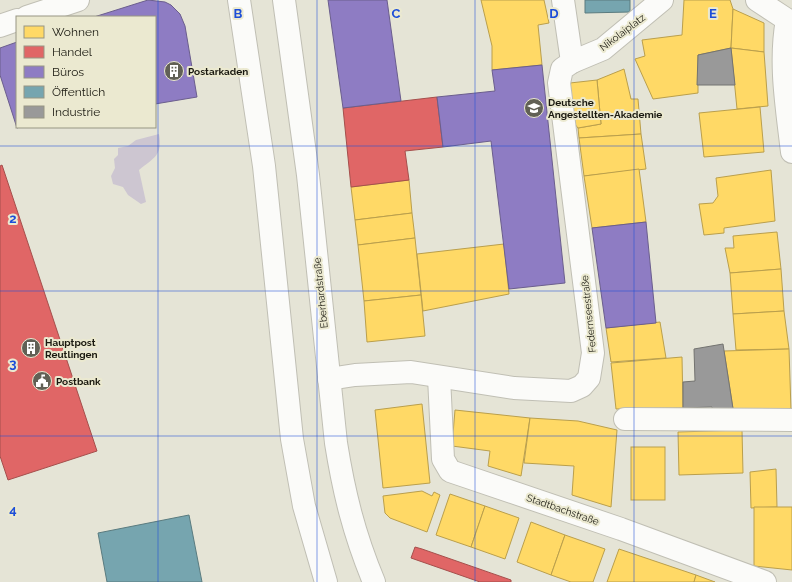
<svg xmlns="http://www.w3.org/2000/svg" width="792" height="582" font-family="Raleway,sans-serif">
<rect width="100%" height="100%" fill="#e5e4d6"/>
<!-- green -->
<path fill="#cdc6d1" d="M 159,134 C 163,155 154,158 139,170 L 146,202 L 141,204 L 128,195 L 123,187 L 113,184 L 111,176 L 115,168 L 114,159 L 118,155 L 118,148 L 128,146 L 136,140 Z"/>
<!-- homes -->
<g fill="#ffd966" stroke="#ba9f4c">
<path d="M 481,0 L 544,0 L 549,23 L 538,25 L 542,65 L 492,70 L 492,46 Z"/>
<path d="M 684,0 L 730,0 L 733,9 L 731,48 L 698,55 L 698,93 L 653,99 L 635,59 L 645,56 L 642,40 L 682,35 Z"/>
<path d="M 733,9 L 764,23 L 764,52 L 731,48 Z"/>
<path d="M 731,48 L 764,52 L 768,106 L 737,109 Z"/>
<path d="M 624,69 L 631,99 L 638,99 L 641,134 L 579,138 L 578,128 L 601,124 L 597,80 Z"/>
<path d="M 597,80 L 601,124 L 578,128 L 574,123 L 570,83 Z"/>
<path d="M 760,107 L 764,152 L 704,157 L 699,113 Z"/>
<path d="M 641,134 L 646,169 L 584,176 L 579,138 Z"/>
<path d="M 639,169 L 646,222 L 592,228 L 584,176 Z"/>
<path d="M 771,170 L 775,221 L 724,228 L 724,233 L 704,235 L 699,204 L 713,203 L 718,196 L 716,178 Z"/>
<path d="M 409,180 L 412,213 L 355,220 L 351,187 Z"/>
<path d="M 412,213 L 415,238 L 358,245 L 355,220 Z"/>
<path d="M 777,232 L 781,269 L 730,273 L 725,248 L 734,248 L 733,236 Z"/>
<path d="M 415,238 L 421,295 L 364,301 L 358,245 Z"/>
<path d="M 504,244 L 509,294 L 423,311 L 417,254 Z"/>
<path d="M 781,269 L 784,311 L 733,314 L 730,273 Z"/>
<path d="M 421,295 L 425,336 L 367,342 L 364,301 Z"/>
<path d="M 784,311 L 789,349 L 736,350 L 733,314 Z"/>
<path d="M 660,322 L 666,358 L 611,362 L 606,328 Z"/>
<path d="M 789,349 L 791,410 L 734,415 L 724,351 Z"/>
<path d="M 682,357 L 683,408 L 616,409 L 611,363 Z"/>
<path d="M 422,404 L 430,483 L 383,488 L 375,410 Z"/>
<path d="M 455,410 L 530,418 L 521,476 L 488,466 L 490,451 L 452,446 Z"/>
<path d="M 530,418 L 578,421 L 617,430 L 611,507 L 572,495 L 574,466 L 524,463 Z"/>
<path d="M 742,430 L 743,473 L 679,475 L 678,432 Z"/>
<rect x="631" y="447" width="34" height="53"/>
<path d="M 776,469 L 777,507 L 751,508 L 750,472 Z"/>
<path d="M 422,491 L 432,496 L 434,492 L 440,495 L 427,532 L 390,518 L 385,513 L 383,496 Z"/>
<path d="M 450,494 L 485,506 L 471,547 L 436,535 Z"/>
<path d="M 485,506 L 519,518 L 505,559 L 471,547 Z"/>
<path d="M 754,507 L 792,507 L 792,570 L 754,566 Z"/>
<path d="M 531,522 L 565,535 L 551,575 L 517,562 Z"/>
<path d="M 565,535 L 605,549 L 593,582 L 571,582 L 551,575 Z"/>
<path d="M 619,549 L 696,575 L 694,582 L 607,582 Z"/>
<path d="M 696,575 L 715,582 L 694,582 Z"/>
</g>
<!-- shops -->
<g fill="#e06666" stroke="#a54f4c">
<path d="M 437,97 L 443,147 L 405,151 L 409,180 L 351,187 L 343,108 Z"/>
<path d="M 2,165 L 97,451 L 8,480 L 0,456 L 0,166 Z"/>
<path d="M 415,547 L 422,549 L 511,580 L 511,582 L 480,582 L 411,558 Z"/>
</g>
<!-- offices -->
<g fill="#8e7cc3" stroke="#6b5e8d">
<path d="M 148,0 L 165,2 L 171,5 L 180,14 L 185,26 L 197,97 L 155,104 L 155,17 L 94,17 Z"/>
<path d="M 328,0 L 387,0 L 401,101 L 343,108 Z"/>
<path d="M 17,42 L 17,127 L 20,127 L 17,128 L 0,75 L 0,48 Z"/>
<path d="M 542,65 L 565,283 L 509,289 L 491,141 L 443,147 L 437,97 L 495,91 L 492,70 Z"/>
<path d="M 646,222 L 656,323 L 606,328 L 592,228 Z"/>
</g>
<!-- public -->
<g fill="#76a5af" stroke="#5a7b7f">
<path d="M 585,0 L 630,0 L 630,12 L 585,13 Z"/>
<path d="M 189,515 L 202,582 L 107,582 L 98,533 Z"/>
</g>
<!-- industry -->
<g fill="#999" stroke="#737370">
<path d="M 731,48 L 735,85 L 697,85 L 698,55 Z"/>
<path d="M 723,344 L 734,415 L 713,414 L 712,407 L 683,408 L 683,382 L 695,381 L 694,349 Z"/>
</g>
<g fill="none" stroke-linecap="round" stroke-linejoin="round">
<defs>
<g id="minor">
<path d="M 563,0 L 572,62"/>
<path d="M 757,0 L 792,23"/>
<path d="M 27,17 L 78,0"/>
<path d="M 787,20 C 779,63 787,108 792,152"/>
<path d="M 0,26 L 17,20"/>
<path d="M 439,377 L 443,459 L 450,471 L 621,529 L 765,582"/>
<path d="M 329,379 L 355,375 L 411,372 L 514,388 L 571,391 L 582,386 L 589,378 L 593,353 L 559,83 L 562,69 L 572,62 L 603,49 L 662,0"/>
<path d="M 625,419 L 792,420"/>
</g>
<g id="major">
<path d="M 239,0 L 264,166 L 292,439 L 304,506 L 326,582"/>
<path d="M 284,0 L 308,175 L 336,443 C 344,493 354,534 374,582"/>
</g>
</defs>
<!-- minor casing -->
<use href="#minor" stroke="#c0bfb4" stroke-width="24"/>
<!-- major casing -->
<use href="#major" stroke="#c0bfb4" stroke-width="24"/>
<!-- minor -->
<use href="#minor" stroke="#fbfbf9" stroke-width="22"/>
<!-- major -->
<use href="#major" stroke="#fbfbf9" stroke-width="22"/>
</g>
<!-- grid -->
<path fill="none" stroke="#1d4ed8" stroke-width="1" stroke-opacity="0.55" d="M 158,0 L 158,582M 317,0 L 317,582M 475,0 L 475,582M 634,0 L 634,582M 0,146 L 792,146M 0,291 L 792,291M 0,436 L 792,436"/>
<!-- icons -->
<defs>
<symbol id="building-disc" viewBox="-11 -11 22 22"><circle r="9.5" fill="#616055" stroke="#ebe9d0"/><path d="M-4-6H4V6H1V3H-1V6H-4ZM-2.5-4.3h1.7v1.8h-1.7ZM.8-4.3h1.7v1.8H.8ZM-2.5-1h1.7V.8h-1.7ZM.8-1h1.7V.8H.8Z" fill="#fff"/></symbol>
<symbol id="university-disc" viewBox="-11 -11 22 22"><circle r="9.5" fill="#616055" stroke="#ebe9d0"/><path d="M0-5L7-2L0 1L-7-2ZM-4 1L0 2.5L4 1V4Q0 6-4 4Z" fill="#fff"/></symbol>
<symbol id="civic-disc" viewBox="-11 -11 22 22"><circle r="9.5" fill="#616055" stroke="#ebe9d0"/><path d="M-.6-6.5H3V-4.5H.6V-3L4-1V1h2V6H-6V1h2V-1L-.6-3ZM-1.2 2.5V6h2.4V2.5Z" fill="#fff"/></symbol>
</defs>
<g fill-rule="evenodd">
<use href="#building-disc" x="163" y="60" width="22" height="22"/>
<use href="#university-disc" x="523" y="97" width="22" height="22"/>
<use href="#building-disc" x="20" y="337" width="22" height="22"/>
<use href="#civic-disc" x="31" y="370" width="22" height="22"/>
</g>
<g text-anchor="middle" stroke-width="4" stroke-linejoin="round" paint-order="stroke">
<!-- street labels -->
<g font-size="10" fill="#1a1910" stroke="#ebe9d0">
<text transform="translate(622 32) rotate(-37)" y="4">Nikolaiplatz</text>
<text transform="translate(320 293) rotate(-96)" y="4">Eberhardstraße</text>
<text transform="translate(588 314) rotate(-96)" y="4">Federnseestraße</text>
<text transform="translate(563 509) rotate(19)" y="4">Stadtbachstraße</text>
</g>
<!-- poi labels -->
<g font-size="10" font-weight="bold" fill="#1a1910" stroke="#ebe9d0" text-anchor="start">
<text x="188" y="75">Postarkaden</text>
<text x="548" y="106">Deutsche<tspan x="548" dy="12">Angestellten-Akademie</tspan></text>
<text x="45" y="346">Hauptpost<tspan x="45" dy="12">Reutlingen</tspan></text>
<text x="56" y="385">Postbank</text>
</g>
</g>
<g font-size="13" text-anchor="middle" font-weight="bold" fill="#1d4ed8" stroke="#ebe9d0" stroke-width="4" stroke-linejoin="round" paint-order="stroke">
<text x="238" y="18">B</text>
<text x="396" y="18">C</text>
<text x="554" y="18">D</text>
<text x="713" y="18">E</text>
<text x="13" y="223">2</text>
<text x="13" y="368">3</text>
<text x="13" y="514">4</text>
</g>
<!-- legend -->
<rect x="16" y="16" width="140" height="112" fill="#ebe9d0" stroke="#979683"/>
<rect x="24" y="26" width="20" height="12" fill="#ffd966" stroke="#979683"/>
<text x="52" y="36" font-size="12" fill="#1a1910">Wohnen</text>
<rect x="24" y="46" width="20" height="12" fill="#e06666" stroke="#979683"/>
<text x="52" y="56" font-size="12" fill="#1a1910">Handel</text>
<rect x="24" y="66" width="20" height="12" fill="#8e7cc3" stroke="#979683"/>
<text x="52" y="76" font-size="12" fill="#1a1910">Büros</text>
<rect x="24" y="86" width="20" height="12" fill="#76a5af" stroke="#979683"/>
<text x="52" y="96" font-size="12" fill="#1a1910">Öffentlich</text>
<rect x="24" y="106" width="20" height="12" fill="#999999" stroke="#979683"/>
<text x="52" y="116" font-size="12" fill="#1a1910">Industrie</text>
</svg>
